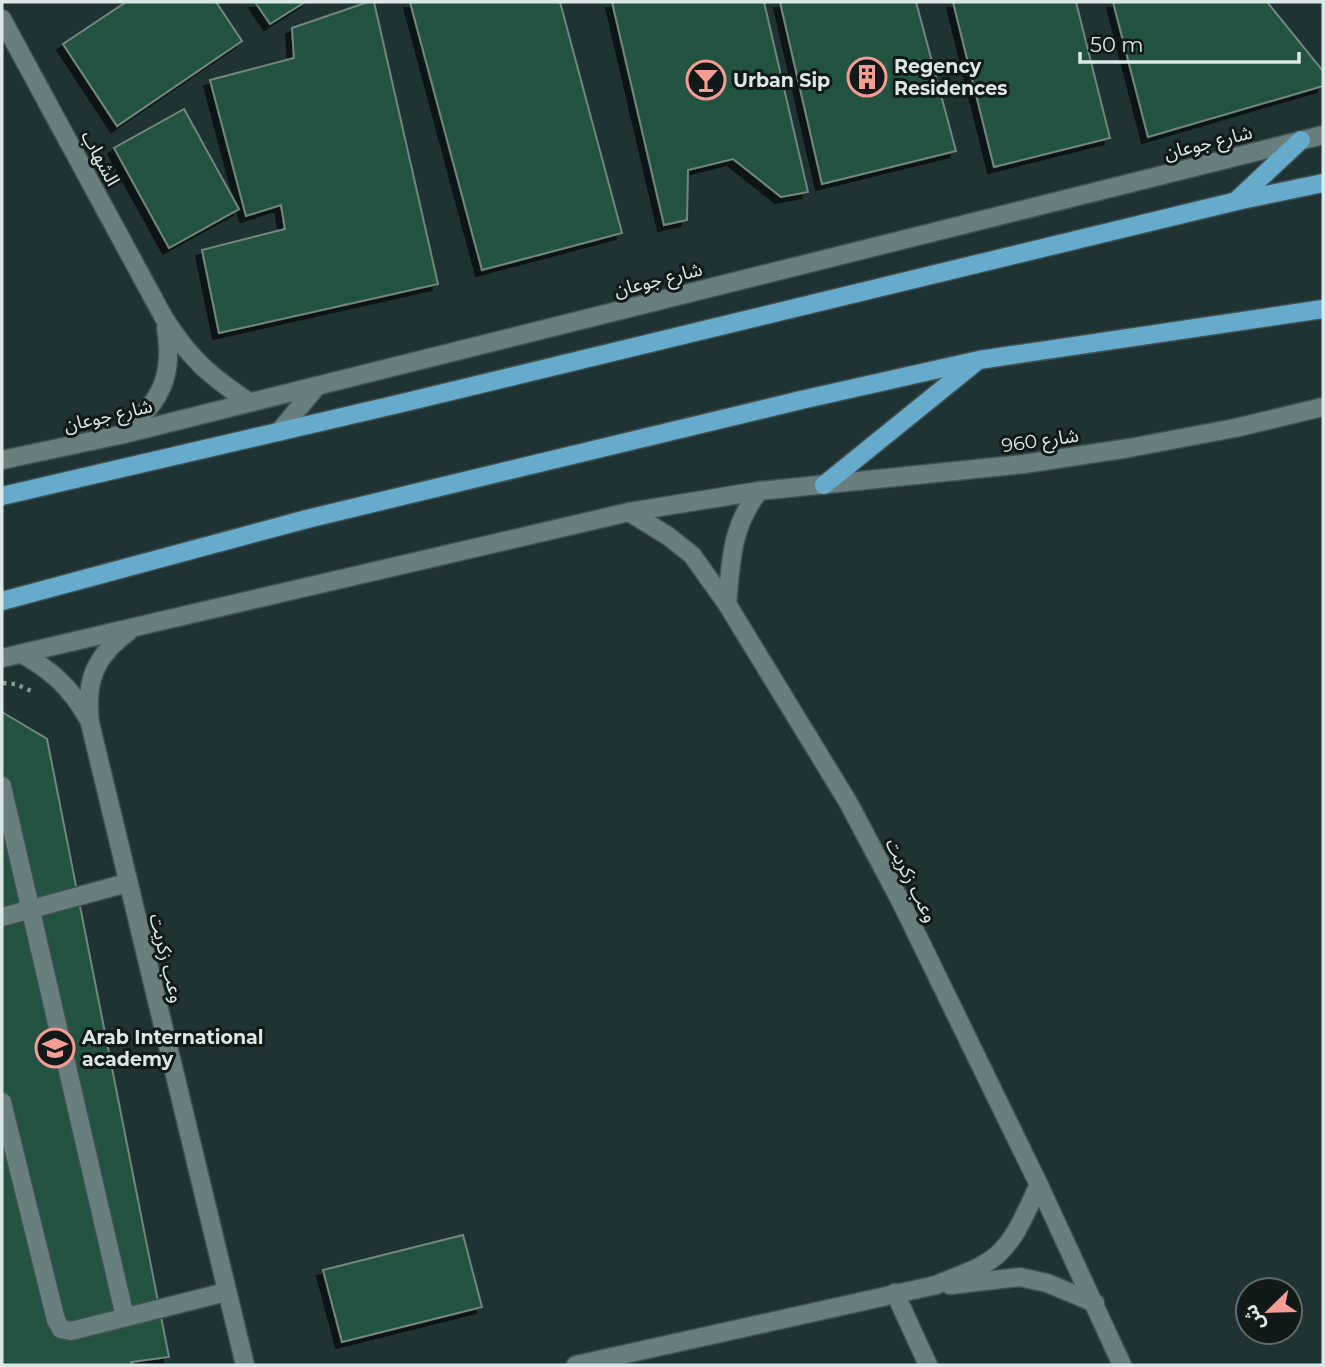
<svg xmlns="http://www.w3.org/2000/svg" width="1325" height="1367" font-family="Montserrat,'Noto Sans Arabic',sans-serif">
<defs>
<filter id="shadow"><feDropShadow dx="-6" dy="6" stdDeviation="0" flood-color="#0009"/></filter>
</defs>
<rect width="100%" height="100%" fill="#203334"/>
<!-- building -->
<g fill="#22523f" stroke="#73857d" stroke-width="2" filter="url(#shadow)">
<path d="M 126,2 L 216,2 L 242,41 L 117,126 L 63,44 Z"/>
<path d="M 255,2 L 305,2 L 270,24 Z"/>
<path d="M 368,2 L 374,2 L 438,284 L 219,333 L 202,250 L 285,229 L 281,205 L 246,216 L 210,80 L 294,58 L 292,28 Z"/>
<path d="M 410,2 L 560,2 L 622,233 L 482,270 Z"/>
<path d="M 612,2 L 764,2 L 808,192 L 781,197 L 733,159 L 688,170 L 687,220 L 664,225 Z"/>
<path d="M 780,2 L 916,2 L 956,151 L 822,184 Z"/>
<path d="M 953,2 L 1076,2 L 1110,138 L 994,167 Z"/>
<path d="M 1113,2 L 1267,2 L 1323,71 L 1323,86 L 1148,137 Z"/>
<path d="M 184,109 L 239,209 L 169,248 L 114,148 Z"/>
<path d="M 2,712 L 47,739 L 169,1357 L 131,1362 L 133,1365 L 2,1365 Z"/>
<path d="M 463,1235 L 482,1307 L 342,1342 L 323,1270 Z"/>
</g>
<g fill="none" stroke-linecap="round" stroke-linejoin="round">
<defs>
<g id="minor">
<path d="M 2,19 L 164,318 C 189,358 210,376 249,402"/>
<path d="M 125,432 C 161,401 174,376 166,328"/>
<path d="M 279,432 L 317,386"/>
<path d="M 2,460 L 124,434 L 1323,135"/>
<path d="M 629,512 L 668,536 L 692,555 L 727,604 L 848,802 L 900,900 L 1039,1185 L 1122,1365"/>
<path d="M 727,604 C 731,561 731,527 759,491"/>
<path d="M 128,632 C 94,657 85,682 90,723 L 245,1365"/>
<path d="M 22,654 C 51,670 71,688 87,717"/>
<path d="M 2,658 L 629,512 L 759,491 L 1024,464 L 1129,448 L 1235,428 L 1323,407"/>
<path d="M 2,786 L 125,1317"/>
<path d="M 2,917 L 127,883"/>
<path d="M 2,1102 L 56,1320 L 61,1329 L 71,1331 L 226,1292"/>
<path d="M 950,1285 L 1020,1277 L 1047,1283 L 1095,1303"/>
<path d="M 895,1293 L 928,1365"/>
<path d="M 576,1365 L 936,1285 C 956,1276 979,1270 996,1256 C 1017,1238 1027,1209 1039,1185"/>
</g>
<g id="major">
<path d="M 1237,200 L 1301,140"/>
<path d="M 824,485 L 976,362"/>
<path d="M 2,496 L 398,404 L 1237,201 L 1323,183"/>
<path d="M 2,601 L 307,519 L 801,400 L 979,360 L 1323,309"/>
</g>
</defs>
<!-- minor casing -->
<use href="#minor" stroke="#3f5051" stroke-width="21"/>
<!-- major casing -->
<use href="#major" stroke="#3f5051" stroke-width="21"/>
<!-- path -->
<path stroke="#869596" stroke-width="4.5" stroke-dasharray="3.5 5" stroke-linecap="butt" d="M 3,683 L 15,684 L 34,692"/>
<!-- minor -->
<use href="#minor" stroke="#687e7f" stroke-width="18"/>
<!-- major -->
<use href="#major" stroke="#66abcb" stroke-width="18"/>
</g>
<!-- icons -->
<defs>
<symbol id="building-ring" viewBox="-11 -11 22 22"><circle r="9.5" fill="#111919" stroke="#f59c93" stroke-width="1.5"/><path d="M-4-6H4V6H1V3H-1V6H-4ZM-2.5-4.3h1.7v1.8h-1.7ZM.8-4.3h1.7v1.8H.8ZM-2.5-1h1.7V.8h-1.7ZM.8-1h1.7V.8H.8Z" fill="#f59c93"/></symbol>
<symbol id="bar-ring" viewBox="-11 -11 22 22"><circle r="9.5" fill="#111919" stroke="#f59c93" stroke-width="1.5"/><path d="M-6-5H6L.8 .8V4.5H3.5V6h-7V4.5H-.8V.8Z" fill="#f59c93"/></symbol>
<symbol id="school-ring" viewBox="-11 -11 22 22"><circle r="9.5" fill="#111919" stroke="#f59c93" stroke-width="1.5"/><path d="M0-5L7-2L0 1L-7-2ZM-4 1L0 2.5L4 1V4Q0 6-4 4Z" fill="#f59c93"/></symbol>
</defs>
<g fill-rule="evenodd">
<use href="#building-ring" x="845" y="55" width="44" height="44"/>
<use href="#bar-ring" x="684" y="58" width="44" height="44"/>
<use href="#school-ring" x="33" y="1026" width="44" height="44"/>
</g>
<g text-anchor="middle" stroke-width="6" stroke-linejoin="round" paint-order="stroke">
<!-- poi labels -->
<g font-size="19" font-weight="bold" fill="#dce7e8" stroke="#111919" text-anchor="start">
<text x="894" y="73">Regency<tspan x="894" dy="22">Residences</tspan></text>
<text x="733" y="87">Urban Sip</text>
<text x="82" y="1044">Arab International<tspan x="82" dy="22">academy</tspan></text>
</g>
<!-- street labels -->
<g font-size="19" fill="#dce7e8" stroke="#111919">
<text transform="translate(1208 142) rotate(-14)" y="7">شارع جوعان</text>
<text transform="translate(101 158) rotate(62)" y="7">الشهاب</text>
<text transform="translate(658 279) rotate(-14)" y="7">شارع جوعان</text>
<text transform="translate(108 415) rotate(-13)" y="7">شارع جوعان</text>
<text transform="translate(1040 440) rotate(-8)" y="7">شارع 960</text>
<text transform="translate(912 880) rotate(63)" y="7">وعب زكريت</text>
<text transform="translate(167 958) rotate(76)" y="7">وعب زكريت</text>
</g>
</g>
<!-- border -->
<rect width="1325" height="1367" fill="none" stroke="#dce7e8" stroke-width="7"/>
<!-- north arrow -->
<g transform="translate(1269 1311) rotate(247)"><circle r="33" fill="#111919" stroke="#626b6c" stroke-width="2"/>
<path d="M0-5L12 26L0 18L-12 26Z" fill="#f59c93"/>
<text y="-10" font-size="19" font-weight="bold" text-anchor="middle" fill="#dce7e8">ش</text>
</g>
<!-- scale -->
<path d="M1080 52v10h219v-10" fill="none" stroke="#dce7e8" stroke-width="3.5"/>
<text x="1090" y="52" font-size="21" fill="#dce7e8" stroke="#111919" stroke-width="5" paint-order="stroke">50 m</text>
</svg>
